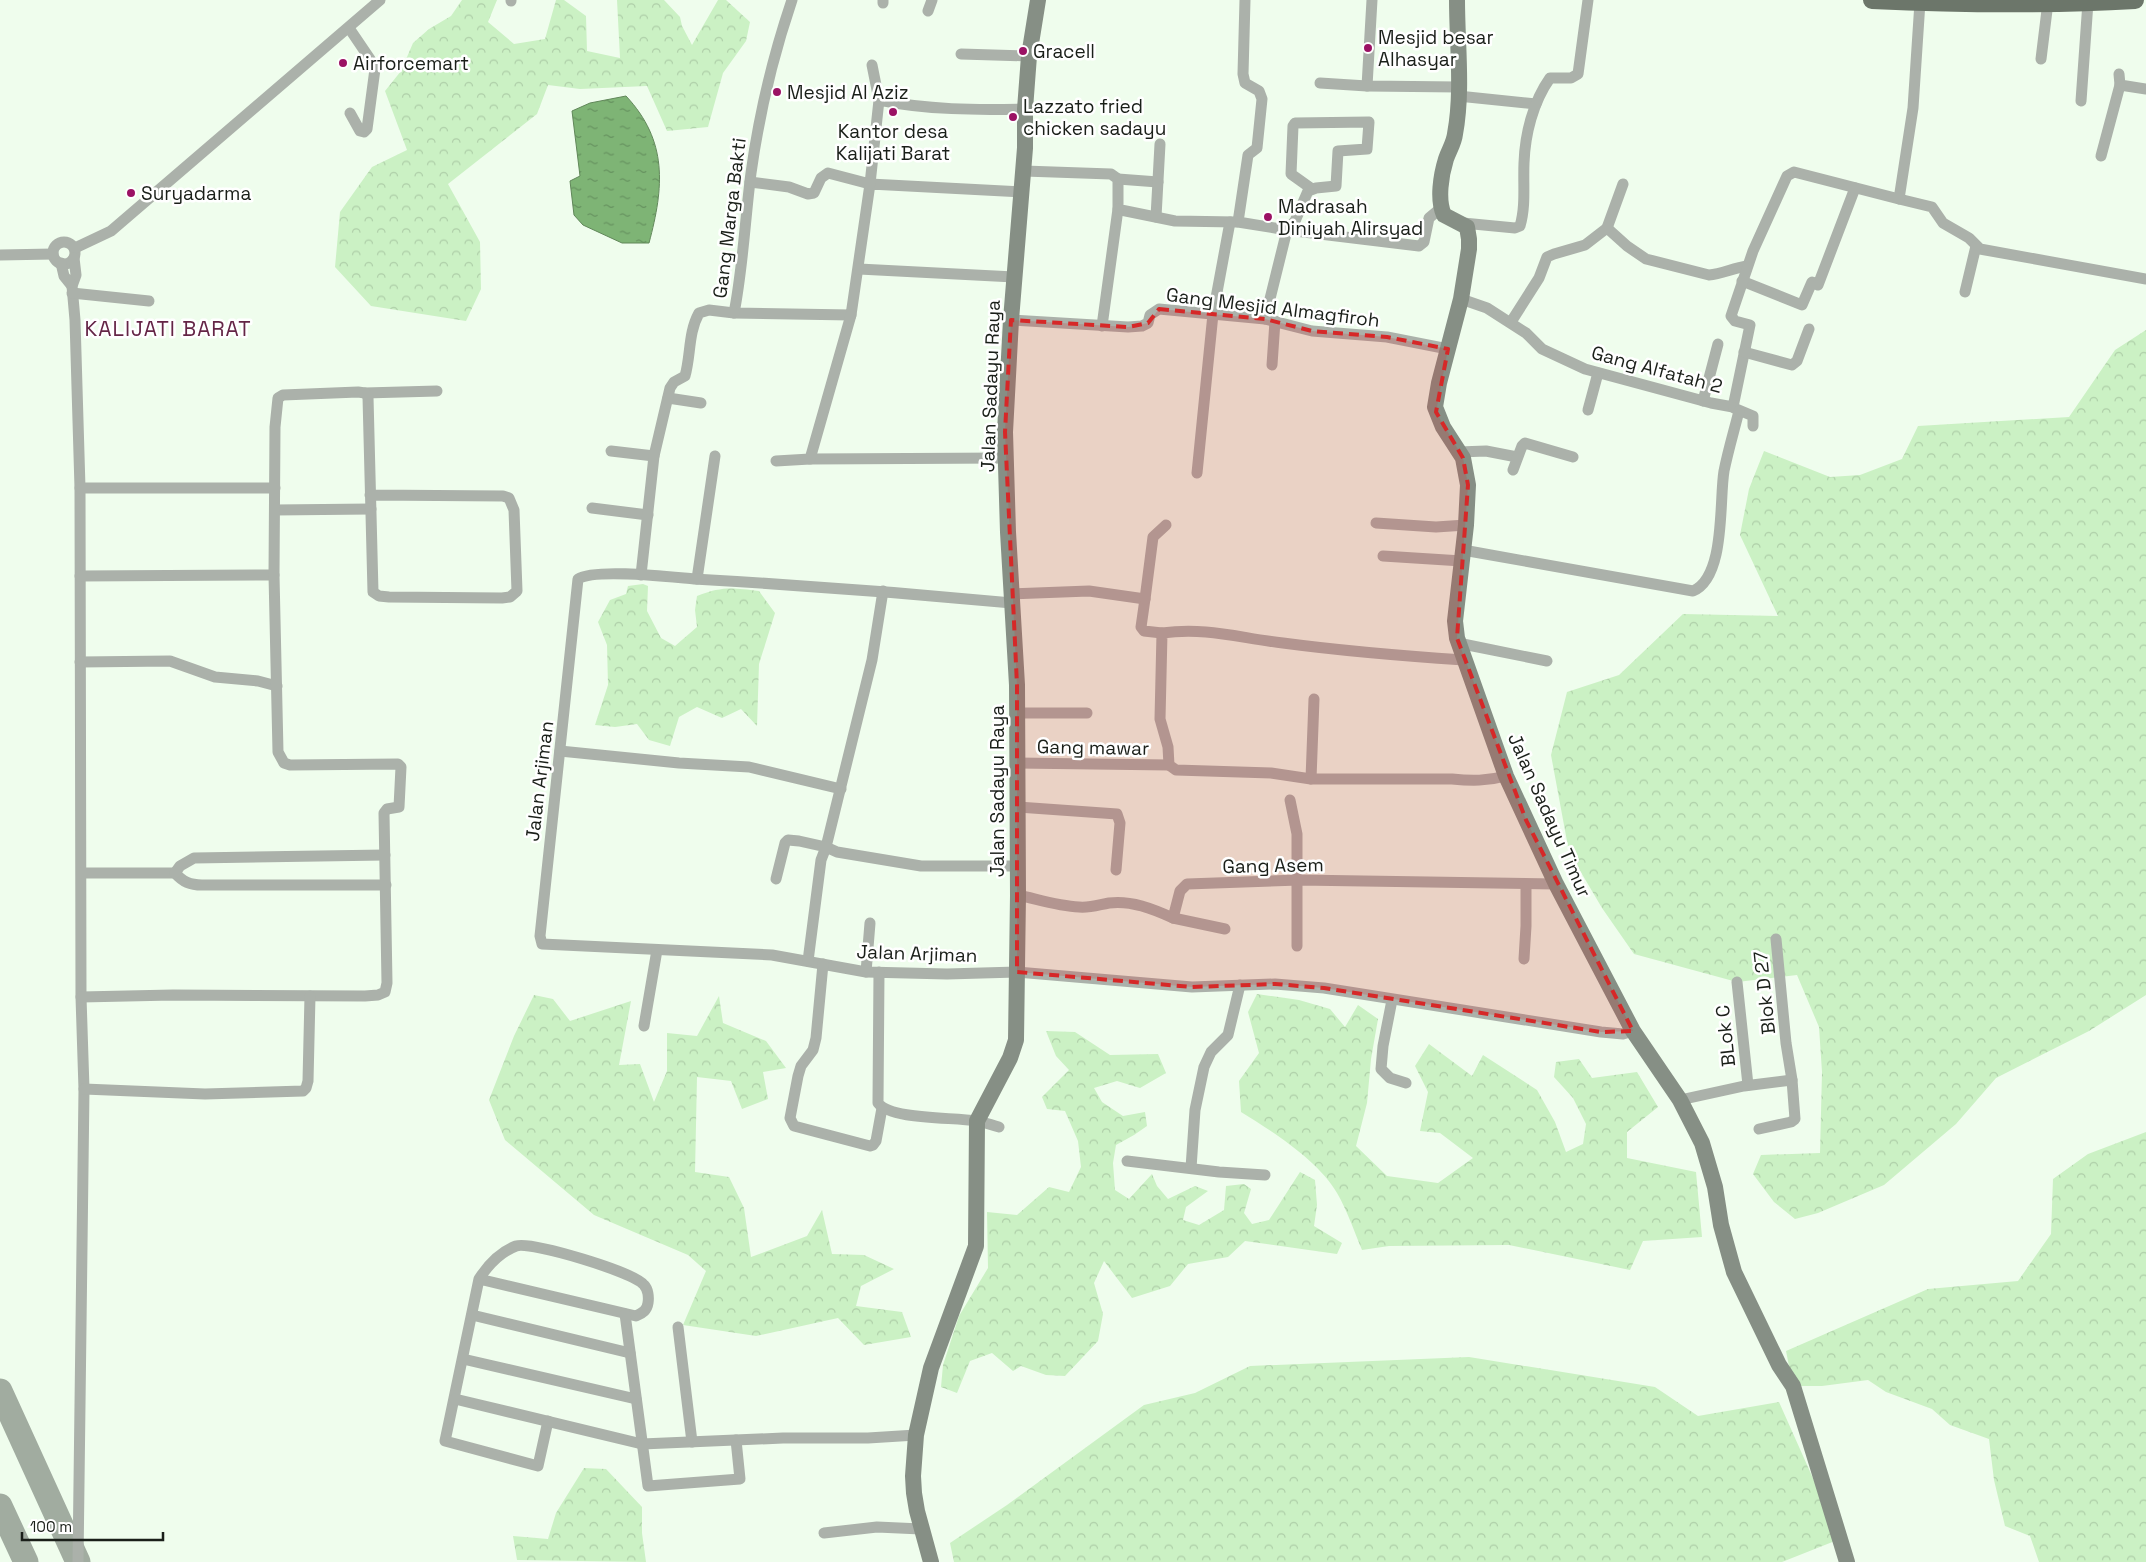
<svg xmlns="http://www.w3.org/2000/svg" width="2146" height="1562" font-family="'Space Grotesk',sans-serif">
<defs>
<pattern id="forest-crowns" width="20" height="18" patternUnits="userSpaceOnUse" patternTransform="scale(1.25)"><rect width="20" height="18" fill="#cbf1c4"/><path d="M2 6a3 3 0 1 1 6 0M12 15a3 3 0 1 1 6 0" fill="none" stroke="#aecea8"/></pattern>
<pattern id="water-ripples" width="26" height="14" patternUnits="userSpaceOnUse" patternTransform="scale(1.25)"><rect width="26" height="14" fill="#7eb475"/><path d="M2 4q2-2 4 0t4 0M15 11q2-2 4 0t4 0" fill="none" stroke="#66925f"/></pattern>
</defs>
<rect width="100%" height="100%" fill="#effded"/>
<!-- forest -->
<g fill="url(#forest-crowns)">
<path d="M 462,0 L 497,0 L 488,22 L 514,44 L 545,39 L 556,0 L 564,0 L 586,16 L 587,51 L 620,58 L 617,0 L 664,0 L 680,17 L 682,26 L 692,45 L 718,0 L 726,0 L 750,22 L 746,41 L 723,73 L 708,127 L 667,131 L 647,86 L 580,89 L 548,85 L 537,114 L 448,184 L 480,242 L 481,289 L 466,321 L 371,306 L 335,267 L 340,212 L 372,167 L 407,150 L 385,91 L 401,71 L 413,43 L 429,29 L 451,16 Z"/>
<path d="M 2146,330 L 2146,995 L 2089,1031 L 1996,1078 L 1956,1124 L 1884,1185 L 1818,1213 L 1795,1219 L 1774,1202 L 1753,1174 L 1761,1155 L 1820,1153 L 1822,1072 L 1819,1027 L 1797,975 L 1737,982 L 1634,954 L 1602,908 L 1569,852 L 1551,755 L 1567,692 L 1619,675 L 1683,614 L 1778,616 L 1740,535 L 1749,489 L 1764,451 L 1830,477 L 1860,475 L 1902,459 L 1918,426 L 2069,417 L 2115,350 Z"/>
<path d="M 643,584 L 648,586 L 647,611 L 661,638 L 675,646 L 697,627 L 695,610 L 697,596 C 723,586 732,588 759,591 L 775,613 L 759,664 L 757,726 L 741,709 L 722,718 L 697,707 L 679,717 L 670,746 L 649,740 L 637,724 L 615,727 L 595,725 L 608,685 L 607,645 L 598,622 L 610,600 L 626,594 L 628,586 Z"/>
<path d="M 1257,994 L 1299,1000 L 1330,1009 L 1345,1027 L 1358,1005 L 1378,1019 L 1371,1059 L 1367,1103 L 1356,1146 L 1387,1176 L 1438,1183 L 1473,1158 L 1440,1133 L 1420,1131 L 1428,1092 L 1415,1066 L 1429,1044 L 1472,1076 L 1483,1055 L 1537,1090 L 1555,1122 L 1566,1152 L 1583,1144 L 1586,1124 L 1573,1098 L 1554,1077 L 1556,1062 L 1579,1059 L 1592,1078 L 1637,1072 L 1658,1107 L 1627,1132 L 1627,1158 L 1696,1172 L 1702,1237 L 1643,1241 L 1630,1270 L 1509,1245 L 1389,1246 L 1362,1250 C 1354,1231 1347,1210 1337,1193 C 1319,1161 1272,1131 1241,1112 L 1239,1081 L 1259,1053 L 1248,1012 Z"/>
<path d="M 534,995 L 553,999 L 570,1021 L 631,1001 L 619,1065 L 640,1064 L 654,1102 L 667,1071 L 667,1033 L 697,1036 L 719,996 L 723,1023 L 766,1041 L 786,1068 L 763,1072 L 768,1099 L 742,1109 L 731,1081 L 697,1077 L 695,1172 L 729,1177 L 744,1208 L 751,1257 L 807,1236 L 822,1210 L 832,1254 L 864,1255 L 894,1269 L 861,1286 L 856,1306 L 902,1312 L 911,1337 L 864,1345 L 838,1318 L 756,1336 L 683,1325 L 706,1271 L 688,1255 L 594,1215 L 505,1140 L 489,1100 L 514,1036 Z"/>
<path d="M 1046,1031 L 1075,1032 L 1110,1055 L 1158,1054 L 1166,1073 L 1140,1088 L 1117,1081 L 1094,1088 L 1102,1102 L 1123,1116 L 1145,1112 L 1147,1126 L 1134,1135 L 1116,1145 L 1113,1163 L 1115,1190 L 1129,1199 L 1152,1174 L 1157,1186 L 1168,1199 L 1195,1186 L 1208,1191 L 1186,1207 L 1183,1220 L 1199,1225 L 1224,1210 L 1226,1186 L 1244,1184 L 1251,1189 L 1244,1213 L 1252,1224 L 1269,1220 L 1300,1172 L 1315,1180 L 1317,1205 L 1314,1226 L 1342,1243 L 1337,1254 L 1245,1241 L 1228,1257 L 1188,1264 L 1170,1286 L 1132,1298 L 1104,1261 L 1094,1283 L 1103,1314 L 1098,1341 L 1065,1376 L 1046,1375 L 1021,1366 L 1013,1371 L 992,1353 L 970,1361 L 957,1393 L 941,1387 L 943,1365 L 959,1316 L 988,1268 L 987,1212 L 1017,1215 L 1049,1187 L 1069,1192 L 1081,1167 L 1078,1141 L 1065,1111 L 1047,1109 L 1042,1097 L 1069,1070 L 1056,1056 Z"/>
<path d="M 2146,1132 L 2146,1562 L 2039,1562 L 2030,1536 L 2005,1526 L 1994,1480 L 1989,1439 L 1950,1425 L 1932,1409 L 1886,1392 L 1868,1380 L 1822,1386 L 1793,1386 L 1786,1351 L 1928,1289 L 2018,1281 L 2051,1234 L 2053,1179 L 2088,1154 Z"/>
<path d="M 1469,1357 L 1655,1387 L 1698,1416 L 1779,1402 L 1840,1539 L 1782,1562 L 954,1562 L 950,1543 L 1007,1505 L 1144,1405 L 1195,1393 L 1250,1366 Z"/>
<path d="M 584,1468 L 606,1469 L 642,1507 L 642,1533 L 646,1562 L 517,1560 L 513,1536 L 548,1539 L 556,1513 Z"/>
</g>
<!-- water -->
<path fill="url(#water-ripples)" stroke="#608759" d="M 626,96 C 668,141 664,187 649,243 L 622,243 L 583,225 L 574,215 L 570,181 L 580,176 L 572,111 L 590,103 Z"/>
<g fill="none" stroke-linecap="round" stroke-linejoin="round">
<!-- taxiway -->
<g stroke="#a1aca0" stroke-width="25">
<path d="M 0,1391 L 78,1562"/>
<path d="M 0,1506 L 26,1562"/>
</g>
<!-- street -->
<g stroke="#abb1aa" stroke-width="11">
<path d="M 792,0 C 773,56 759,115 751,173 C 745,219 743,268 734,313 L 851,315 L 870,184 L 1022,192"/>
<path d="M 1245,0 L 1243,74 L 1245,83 L 1259,91 L 1262,99 L 1257,148 L 1248,155 L 1238,222 L 1287,230 L 1265,319"/>
<path d="M 1372,0 L 1367,86 L 1458,87"/>
<path d="M 511,1 L 511,0"/>
<path d="M 883,3 L 883,0"/>
<path d="M 928,11 L 932,0"/>
<path d="M 349,28 L 370,59 L 375,69 L 367,129 L 364,132 L 360,131 L 350,113"/>
<path d="M 961,54 L 1029,56"/>
<path d="M 2041,59 L 2048,2"/>
<path d="M 872,65 L 879,100"/>
<path d="M 2119,74 L 2120,85 L 2146,89"/>
<path d="M 1320,83 L 1367,86"/>
<path d="M 1458,96 L 1536,104"/>
<path d="M 2081,101 L 2088,2"/>
<path d="M 2101,156 L 2120,85"/>
<path d="M 1024,171 L 1111,174 L 1118,179 L 1118,209 L 1121,210 L 1175,221 L 1236,222"/>
<path d="M 1118,179 L 1158,182"/>
<path d="M 750,182 L 789,187 L 808,194 L 814,193 L 821,178 L 828,173 L 870,184 L 879,100 C 927,110 976,110 1025,109"/>
<path d="M 1899,199 L 1932,207 L 1943,223 L 1969,238 L 1980,249 L 2146,279"/>
<path d="M 1156,217 L 1160,144"/>
<path d="M 1463,223 L 1515,228 L 1520,226 C 1526,206 1523,184 1524,163 C 1525,134 1533,102 1550,78 L 1571,78 L 1578,74 L 1588,0"/>
<path d="M 1607,228 L 1627,246 L 1646,259 L 1709,275 C 1722,274 1733,268 1747,266"/>
<path d="M 1287,230 L 1295,221 L 1308,191 L 1316,188 L 1336,186 L 1338,151 L 1367,149 L 1369,122 L 1295,123 L 1293,126 L 1291,174 L 1312,189"/>
<path d="M 1287,230 L 1419,246 L 1424,242 L 1429,218 L 1441,208"/>
<circle cx="64" cy="253" r="11"/>
<path d="M 75,248 L 111,231 L 380,0"/>
<path d="M 0,255 L 53,254"/>
<path d="M 74,258 L 76,275 L 72,286 L 75,320 L 80,488 L 81,997 L 84,1089 L 78,1562"/>
<path d="M 61,263 L 64,276 L 72,286"/>
<path d="M 859,269 L 1014,277"/>
<path d="M 1742,281 L 1802,305 L 1812,282 L 1818,285 L 1855,188"/>
<path d="M 1965,292 L 1976,246"/>
<path d="M 72,293 L 149,301"/>
<path d="M 1461,299 L 1487,308 L 1526,333 L 1542,349 L 1585,369 L 1711,403 L 1733,407 L 1750,325 L 1735,321 L 1731,316 L 1753,251 L 1787,176 L 1794,172 L 1899,199 L 1913,108 L 1920,2"/>
<path d="M 1011,320 L 1128,327 L 1142,326 L 1148,323 L 1150,315 L 1159,309 L 1265,319 L 1312,331 L 1387,337 L 1448,349"/>
<path d="M 1511,322 L 1539,278 L 1547,257 L 1554,254 L 1585,245 L 1607,228 L 1623,184"/>
<path d="M 1102,326 L 1118,209"/>
<path d="M 1744,352 L 1792,365 L 1797,361 L 1809,329"/>
<path d="M 1272,365 L 1275,321"/>
<path d="M 365,393 L 437,391"/>
<path d="M 668,398 L 701,403"/>
<path d="M 1703,401 L 1718,344"/>
<path d="M 1734,408 L 1753,416 L 1753,426"/>
<path d="M 1588,410 L 1598,373"/>
<path d="M 611,451 L 654,456"/>
<path d="M 1459,452 L 1486,451 L 1517,457"/>
<path d="M 810,459 L 1006,458"/>
<path d="M 776,461 L 810,459 L 851,315"/>
<path d="M 1513,470 L 1522,446 L 1525,443 L 1573,457"/>
<path d="M 1197,473 L 1213,314 L 1230,222"/>
<path d="M 80,488 L 275,488"/>
<path d="M 592,508 L 648,515"/>
<path d="M 275,510 L 371,509"/>
<path d="M 1376,523 L 1436,527 L 1466,525"/>
<path d="M 1463,550 L 1693,591 C 1726,577 1719,500 1724,471 C 1728,451 1734,431 1739,411"/>
<path d="M 1383,556 L 1462,561"/>
<path d="M 641,575 L 654,456 L 670,388 L 674,382 L 685,376 C 691,355 688,333 699,313 L 709,310 L 734,313"/>
<path d="M 80,576 L 274,575"/>
<path d="M 697,579 L 715,456"/>
<path d="M 883,591 L 872,660 L 826,847 L 837,852 L 921,866 L 1018,866"/>
<path d="M 1011,594 L 1089,591 L 1145,599 L 1141,627 L 1144,631 L 1162,633"/>
<path d="M 1145,599 L 1153,537 L 1166,525"/>
<path d="M 1012,603 C 906,593 800,585 694,579 C 671,577 595,568 578,579 L 540,936 L 542,944 L 772,955 L 866,972 L 947,974 L 1017,972 L 1192,987 L 1275,984 L 1324,988 L 1601,1032 L 1623,1034 L 1633,1031"/>
<path d="M 1458,643 L 1547,661"/>
<path d="M 1464,660 C 1404,656 1343,651 1283,643 C 1239,638 1207,627 1162,633 L 1160,719 L 1168,747 L 1169,765 L 1176,770 L 1271,773 L 1311,779 L 1452,779 C 1472,781 1487,781 1506,776"/>
<path d="M 80,662 L 170,661 L 215,677 L 258,681 L 277,686"/>
<path d="M 1017,713 L 1087,713"/>
<path d="M 560,751 L 679,763 L 749,767 L 841,789"/>
<path d="M 1017,763 L 1169,765"/>
<path d="M 1311,779 L 1314,699"/>
<path d="M 1290,800 L 1297,834 L 1297,946"/>
<path d="M 1018,807 L 1117,814 L 1120,823 L 1116,870"/>
<path d="M 82,873 L 175,873"/>
<path d="M 175,873 C 183,882 190,885 202,885 L 386,885"/>
<path d="M 175,873 L 180,866 L 194,858 L 385,855"/>
<path d="M 776,879 L 785,843 L 788,840 L 799,841 L 826,847 L 821,860 L 808,961"/>
<path d="M 1018,895 C 1037,899 1058,906 1079,907 C 1090,908 1098,905 1109,903 C 1131,900 1153,909 1173,918 L 1180,891 L 1187,884 L 1299,880 L 1556,884"/>
<path d="M 1173,918 L 1225,929"/>
<path d="M 1776,939 L 1786,1043 L 1792,1080"/>
<path d="M 1524,959 L 1526,926 L 1526,884"/>
<path d="M 823,964 L 816,1038 L 813,1050 L 801,1066 L 798,1076 L 790,1118 L 794,1126 L 870,1146 L 873,1145 L 876,1141 L 882,1108"/>
<path d="M 866,972 L 870,923"/>
<path d="M 879,972 L 878,1103 C 891,1120 954,1117 976,1121 C 984,1122 991,1125 999,1127"/>
<path d="M 1737,982 L 1748,1085"/>
<path d="M 81,997 L 173,995 L 365,996 L 378,995 L 385,992 L 387,983 L 384,813 L 387,809 L 399,807 L 401,767 L 398,764 L 290,765 L 284,763 L 278,752 L 274,575 L 275,427 L 278,398 L 283,395 L 358,392 L 365,393 L 368,397 L 373,592 L 379,596 L 389,597 L 502,598 L 510,597 L 517,591 L 514,510 L 509,498 L 503,496 L 370,495"/>
<path d="M 1392,1000 L 1383,1046 L 1381,1069 L 1390,1078 L 1406,1083"/>
<path d="M 644,1026 L 657,950"/>
<path d="M 84,1089 L 205,1094 L 303,1091 L 306,1088 L 308,1081 L 310,996"/>
<path d="M 1680,1100 L 1744,1086 L 1792,1080 L 1795,1119 L 1791,1122 L 1759,1129"/>
<path d="M 1127,1161 L 1219,1172 L 1265,1175"/>
<path d="M 1191,1168 L 1195,1110 L 1204,1067 L 1211,1052 L 1228,1035 L 1240,985"/>
<path d="M 479,1279 L 636,1316 C 643,1313 647,1310 648,1303 C 649,1297 648,1289 644,1285 C 634,1272 531,1241 516,1246 C 500,1252 488,1265 479,1279 L 445,1441 L 538,1466 L 548,1421"/>
<path d="M 625,1314 L 648,1486 L 740,1479 L 736,1440"/>
<path d="M 472,1315 L 630,1353"/>
<path d="M 678,1327 L 692,1442"/>
<path d="M 463,1359 L 636,1399"/>
<path d="M 455,1399 L 642,1444 L 783,1438 L 868,1438 L 916,1435"/>
<path d="M 824,1533 L 877,1527 L 921,1529"/>
</g>
<!-- secondary -->
<g stroke="#868f85" stroke-width="16">
<path d="M 1457,0 C 1457,44 1463,91 1455,134 C 1454,143 1449,150 1446,159 C 1441,175 1437,200 1444,215 L 1467,227 L 1469,239 L 1469,249 L 1461,299 L 1439,383 L 1435,407 L 1443,427 L 1463,458 L 1468,485 L 1466,525 L 1455,621 L 1457,638 L 1506,776 L 1556,884 L 1633,1031 L 1680,1100 L 1702,1143 L 1715,1187 L 1721,1225 L 1734,1272 L 1779,1365 L 1793,1386 L 1847,1562"/>
<path d="M 931,1562 L 917,1511 L 914,1493 L 913,1476 L 916,1435 L 931,1368 L 976,1246 L 977,1121 L 1010,1058 L 1016,1040 L 1018,895 L 1017,685 L 1008,532 L 1005,432 L 1011,320 L 1025,148 L 1025,109 L 1029,56 L 1038,0"/>
</g>
<!-- primary -->
<path stroke="#6c766a" stroke-width="18" d="M 1872,0 C 1959,4 2048,5 2135,0"/>
</g>
<!-- marked area -->
<path fill="#d62828" fill-opacity="0.2" stroke="#d62828" stroke-width="4" stroke-dasharray="10 6" stroke-linejoin="round" d="M 1159,309 L 1265,319 L 1312,331 L 1387,337 L 1448,349 L 1436,412 L 1463,458 L 1468,485 L 1457,638 L 1526,820 L 1633,1031 L 1601,1032 L 1324,988 L 1275,984 L 1192,987 L 1017,972 L 1017,685 L 1005,432 L 1011,320 L 1128,327 L 1148,323 Z"/>
<!-- markers -->
<g fill="#9b1264" stroke="#fff" stroke-width="2">
<circle cx="1368" cy="48" r="5"/>
<circle cx="1023" cy="51" r="5"/>
<circle cx="343" cy="63" r="5"/>
<circle cx="777" cy="92" r="5"/>
<circle cx="893" cy="112" r="5"/>
<circle cx="1013" cy="117" r="5"/>
<circle cx="131" cy="193" r="5"/>
<circle cx="1268" cy="217" r="5"/>
</g>
<g text-anchor="middle" stroke-width="5" stroke-linejoin="round" paint-order="stroke">
<!-- poi labels -->
<g font-size="19" fill="#1a1f19" stroke="#fff" text-anchor="start">
<text x="1378" y="44">Mesjid besar<tspan x="1378" dy="22">Alhasyar</tspan></text>
<text x="1033" y="58">Gracell</text>
<text x="353" y="70">Airforcemart</text>
<text x="787" y="99">Mesjid Al Aziz</text>
<text x="1023" y="113">Lazzato fried<tspan x="1023" dy="22">chicken sadayu</tspan></text>
<text x="893" y="138" text-anchor="middle">Kantor desa<tspan x="893" dy="22">Kalijati Barat</tspan></text>
<text x="141" y="200">Suryadarma</text>
<text x="1278" y="213">Madrasah<tspan x="1278" dy="22">Diniyah Alirsyad</tspan></text>
</g>
<!-- street labels -->
<g font-size="19" fill="#1a1f19" stroke="#fff">
<text transform="translate(729 218) rotate(-83)" y="7">Gang Marga Bakti</text>
<text transform="translate(1273 307) rotate(7)" y="7">Gang Mesjid Almagfiroh</text>
<text transform="translate(1657 369) rotate(15)" y="7">Gang Alfatah 2</text>
<text transform="translate(990 386) rotate(-88)" y="7">Jalan Sadayu Raya</text>
<text transform="translate(1093 747) rotate(1)" y="7">Gang mawar</text>
<text transform="translate(539 781) rotate(-83)" y="7">Jalan Arjiman</text>
<text transform="translate(997 791) rotate(-90)" y="7">Jalan Sadayu Raya</text>
<text transform="translate(1550 815) rotate(66)" y="7">Jalan Sadayu Timur</text>
<text transform="translate(1273 865) rotate(-1)" y="7">Gang Asem</text>
<text transform="translate(917 953) rotate(2)" y="7">Jalan Arjiman</text>
<text transform="translate(1764 993) rotate(-96)" y="7">Blok D 27</text>
<text transform="translate(1725 1036) rotate(-96)" y="7">BLok C</text>
</g>
<!-- quarter labels -->
<g font-size="21" letter-spacing="1" fill="#642546" stroke="#fff">
<text x="168" y="336">KALIJATI BARAT</text>
</g>
</g>
<!-- scale -->
<path d="M22 1532v8h141v-8" fill="none" stroke="#1a1f19" stroke-width="2.5"/>
<text x="30" y="1532" font-size="15" fill="#1a1f19" stroke="#ffffff" stroke-width="4" paint-order="stroke">100 m</text>
</svg>
